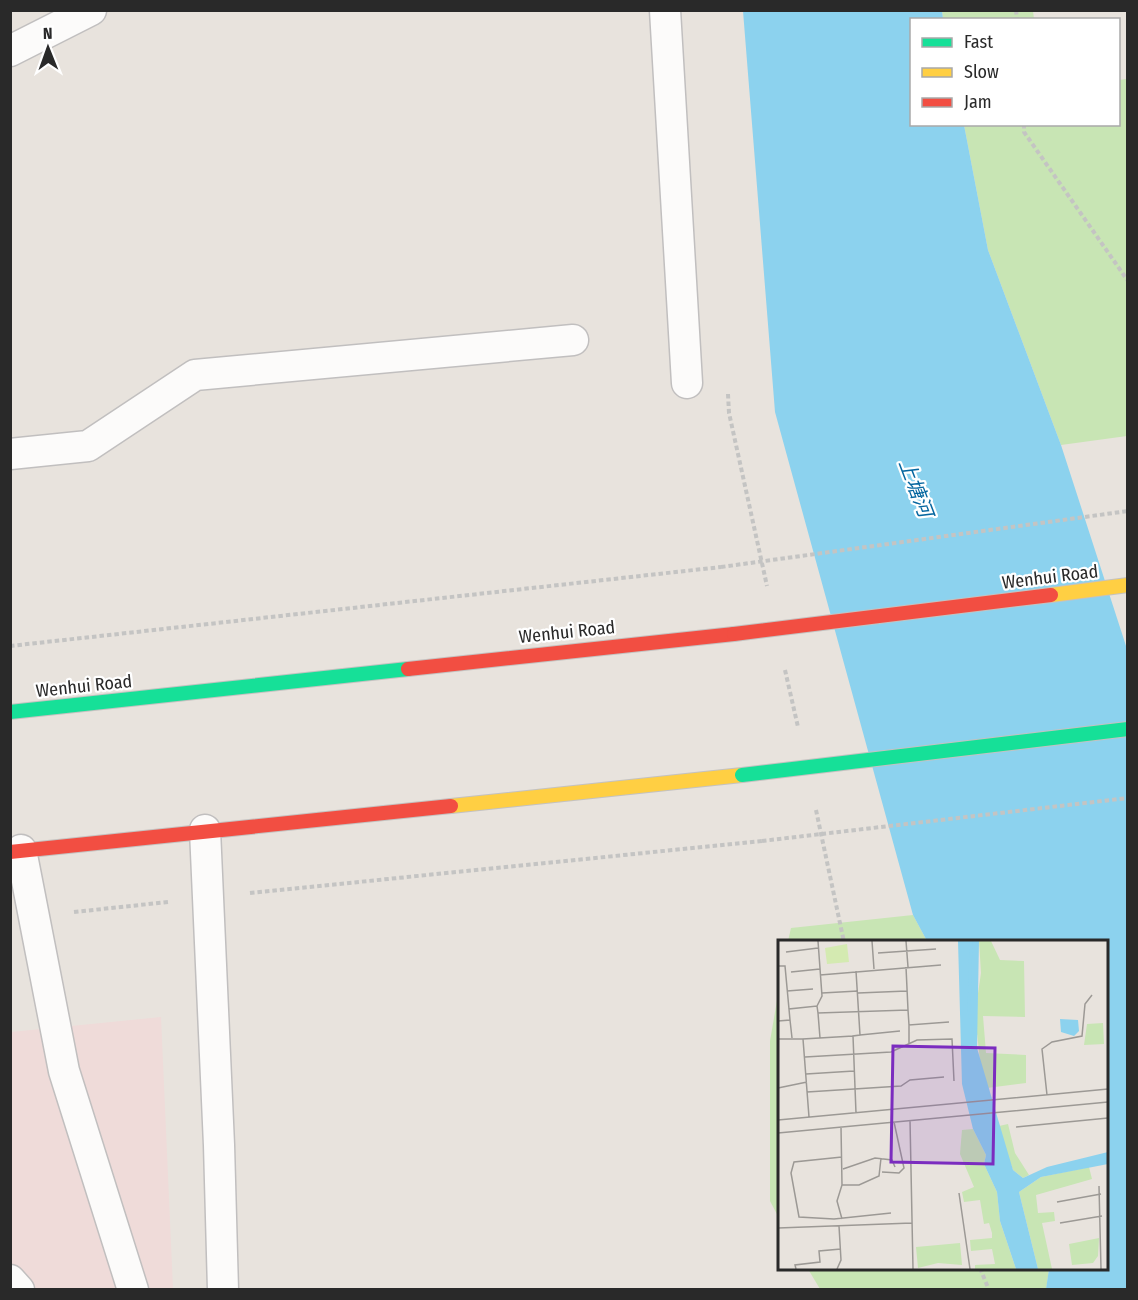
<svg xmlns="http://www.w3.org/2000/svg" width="1138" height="1300" font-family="'Fira Sans Condensed','Noto Sans SC',sans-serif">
<rect width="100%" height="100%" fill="#e8e3dd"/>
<!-- medical -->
<path fill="#efdbd9" d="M 161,1017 L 173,1289 L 11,1290 L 11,1032 Z"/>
<!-- green -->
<g fill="#c8e5b4">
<path d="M 942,11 L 1033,11 L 1034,19 L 943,19 Z"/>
<path d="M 1127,79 L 1127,436 L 1061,445 L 988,250 L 964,125 L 1118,124 L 1119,80 Z"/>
<path d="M 913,915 L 927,941 L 788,941 L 791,928 Z"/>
<path d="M 779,989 L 780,1218 L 779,1218 L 770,1201 L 770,1041 Z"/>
<path d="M 808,1269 L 1049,1269 L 1046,1290 L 820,1289 Z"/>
</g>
<!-- water -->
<path fill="#8cd2ee" d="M 743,11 L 942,11 L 943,19 L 912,20 L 912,124 L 964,125 L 988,250 L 1061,445 L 1127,649 L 1127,1289 L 1046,1289 L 1049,1269 L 1106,1268 L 1106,942 L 927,941 L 913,915 L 775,412 Z"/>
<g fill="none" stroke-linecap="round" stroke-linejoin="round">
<defs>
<g id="lane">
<path d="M 665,10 L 687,383"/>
<path d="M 10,51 L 91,10"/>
<path d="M 10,454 L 88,446 L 195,375 L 573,340"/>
<path d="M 205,830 L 219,1145 L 223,1290"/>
<path d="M 21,850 L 64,1071 L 133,1290"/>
<path d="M 10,1280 L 19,1290"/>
</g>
<path id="fast" d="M 10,712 L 408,669"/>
<path id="slow" d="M 451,806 L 742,775"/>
<g id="jam">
<path d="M 408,669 L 734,634"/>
<path d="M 10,852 L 451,806"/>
</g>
</defs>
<!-- lane casing -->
<use href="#lane" stroke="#c1bfbf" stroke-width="33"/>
<!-- fast casing -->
<use href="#fast" stroke="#c4c2c0" stroke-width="16"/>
<!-- slow casing -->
<use href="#slow" stroke="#c4c2c0" stroke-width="16"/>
<!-- jam casing -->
<use href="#jam" stroke="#c4c2c0" stroke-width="16"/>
<!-- path -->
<g stroke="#c4c4c3" stroke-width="4" stroke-dasharray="4.5 3" stroke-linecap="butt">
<path d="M 1016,10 L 1017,20"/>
<path d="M 1024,124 L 1024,132 L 1128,281"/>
<path d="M 728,394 L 729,413 L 767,586"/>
<path d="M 10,646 L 721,567"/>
<path d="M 785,670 L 798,727"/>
<path d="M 816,810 L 844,942"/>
<path d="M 250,893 L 762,841"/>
<path d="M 74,912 L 168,902"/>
<path d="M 980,1268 L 989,1290"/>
</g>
<!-- lane -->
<use href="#lane" stroke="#fcfbfa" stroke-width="30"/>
<!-- fast -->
<use href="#fast" stroke="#16e098" stroke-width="14"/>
<!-- slow -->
<use href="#slow" stroke="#ffcf43" stroke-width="14"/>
<!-- jam -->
<use href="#jam" stroke="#f24e42" stroke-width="14"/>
<defs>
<path id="fast-bridge" d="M 742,775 L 1128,729"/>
<path id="slow-bridge" d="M 1051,595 L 1128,585"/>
<path id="jam-bridge" d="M 734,634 L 1051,595"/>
</defs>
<!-- fast-bridge casing -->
<use href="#fast-bridge" stroke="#c4c2c0" stroke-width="16" stroke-linecap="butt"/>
<!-- slow-bridge casing -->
<use href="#slow-bridge" stroke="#c4c2c0" stroke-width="16" stroke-linecap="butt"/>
<!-- jam-bridge casing -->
<use href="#jam-bridge" stroke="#c4c2c0" stroke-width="16" stroke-linecap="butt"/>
<!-- path-bridge -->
<g stroke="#c4c4c3" stroke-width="4" stroke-dasharray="4.5 3" stroke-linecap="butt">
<path d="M 721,567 L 1128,511"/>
<path d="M 762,841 L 1128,798"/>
</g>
<!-- fast-bridge -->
<use href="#fast-bridge" stroke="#16e098" stroke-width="14"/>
<!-- slow-bridge -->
<use href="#slow-bridge" stroke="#ffcf43" stroke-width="14"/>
<!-- jam-bridge -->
<use href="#jam-bridge" stroke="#f24e42" stroke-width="14"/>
</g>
<g text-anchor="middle" stroke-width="4.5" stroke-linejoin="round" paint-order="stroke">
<!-- street labels -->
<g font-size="18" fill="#292929" stroke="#fff">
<text transform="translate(1050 577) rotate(-7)" y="6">Wenhui Road</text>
<text transform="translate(567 632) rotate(-6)" y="6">Wenhui Road</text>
<text transform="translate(84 686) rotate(-6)" y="6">Wenhui Road</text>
</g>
<!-- water labels -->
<g font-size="20" font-style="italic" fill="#0667a0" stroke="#fff">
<text transform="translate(916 488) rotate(69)" y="7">上塘河</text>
</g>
</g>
<!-- overview -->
<g transform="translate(778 940)">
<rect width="330" height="330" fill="#e8e3dd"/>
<path d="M 201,1 L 213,1 L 222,20 L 246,21 L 247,77 L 205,76 L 208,113 L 248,115 L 248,143 L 209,148 L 203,130 L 197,74 L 203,33 ZM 325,83 L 326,104 L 306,105 L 309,84 ZM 230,184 L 237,213 L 251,235 L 245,238 L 235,230 L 225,204 L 221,186 ZM 195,189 L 208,215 L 206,224 L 219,252 L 222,281 L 238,329 L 197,329 L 197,325 L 217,324 L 214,309 L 193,311 L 192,300 L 214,298 L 214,293 L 211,283 L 206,284 L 202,260 L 186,262 L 184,252 L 196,247 L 182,214 L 184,190 ZM 311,227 L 314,239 L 258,255 L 260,273 L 276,272 L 277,281 L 264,283 L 274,329 L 260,329 L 241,252 L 263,237 ZM 321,298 L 320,316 L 315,323 L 294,325 L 291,304 ZM 182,303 L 184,325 L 160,323 L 140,328 L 138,307 Z" fill="#c8e5b4"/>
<path d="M 69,4 L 71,22 L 49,24 L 47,8 Z" fill="#d4eab1"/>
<path d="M 180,1 L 201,1 L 199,108 L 235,230 L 245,238 L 269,227 L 330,212 L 330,224 L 263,237 L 241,252 L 260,329 L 238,329 L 222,281 L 219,252 L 206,224 L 208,215 L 195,189 L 184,144 ZM 282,79 L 300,80 L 301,91 L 296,96 L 283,92 Z" fill="#8cd2ee"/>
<path fill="none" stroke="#8cd2ee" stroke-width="3" d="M 193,1 L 191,72 L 198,95"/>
<path fill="none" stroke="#9c9995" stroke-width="1.5" d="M 94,1 L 96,29M 128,1 L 130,27M 8,12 L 40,8M 100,13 L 158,9M 0,26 L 7,26 L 11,69M 128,27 L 130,70M 13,32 L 42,29M 42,35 L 163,25M 9,51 L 35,49M 44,53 L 80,51M 80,53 L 129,51M 39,66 L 44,56 L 40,1M 40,73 L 42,98M 12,80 L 14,98M 0,81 L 12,80 L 11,69 L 39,66 L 40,73 L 130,70 L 131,85 L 171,82M 131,85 L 131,104M 82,95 L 122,91M 0,99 L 25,99M 27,117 L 113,112 L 139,100 L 174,99 L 176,141M 28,134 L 76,131M 0,148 L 29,142M 29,152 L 123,146 L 132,140 L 166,137M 269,155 L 264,109 L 274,102 L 304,96 L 307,64 L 314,55M 78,173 L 75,96 L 82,95 L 78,31M 31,177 L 25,99 L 75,96M 0,180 L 330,149M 132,180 L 135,329M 63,187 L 64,245 L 59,261 L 64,279M 238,187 L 330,178M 0,193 L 330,162M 64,217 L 16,222 L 13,233 L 21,277 L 56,279 L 113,273M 65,229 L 97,218 L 114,220 L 117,227M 104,232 L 121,233 L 126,228 L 116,182M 64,245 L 81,245 L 101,236 L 103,218M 321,246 L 323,329M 181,253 L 192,329M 279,262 L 323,254M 282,283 L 324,276M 0,288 L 134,283M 18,329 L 17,325 L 42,322 L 41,311 L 63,309M 59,329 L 63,320 L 61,286"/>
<path fill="#7b2cbf" fill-opacity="0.15" stroke="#7b2cbf" stroke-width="3" d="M 115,106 L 217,108 L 215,224 L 113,222 Z"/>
<rect width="330" height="330" fill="none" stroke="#292929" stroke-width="3"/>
</g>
<!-- border -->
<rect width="1138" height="1300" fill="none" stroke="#292929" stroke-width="24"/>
<!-- legend -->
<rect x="910" y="18" width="210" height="108" fill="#ffffff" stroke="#a9a9a9" stroke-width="1.5"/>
<rect x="922" y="38" width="30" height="9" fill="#16e098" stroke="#a9a9a9" stroke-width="1.5"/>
<text x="964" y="48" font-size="18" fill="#292929">Fast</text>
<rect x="922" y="68" width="30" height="9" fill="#ffcf43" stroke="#a9a9a9" stroke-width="1.5"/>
<text x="964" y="78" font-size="18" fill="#292929">Slow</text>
<rect x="922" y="98" width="30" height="9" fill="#f24e42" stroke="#a9a9a9" stroke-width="1.5"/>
<text x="964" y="108" font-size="18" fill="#292929">Jam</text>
<!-- north arrow -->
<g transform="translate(48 48) rotate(359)" stroke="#ffffff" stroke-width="4.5" paint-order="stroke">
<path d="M0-4.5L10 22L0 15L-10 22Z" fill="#292929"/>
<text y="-9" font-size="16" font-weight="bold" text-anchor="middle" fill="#292929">N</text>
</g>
</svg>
